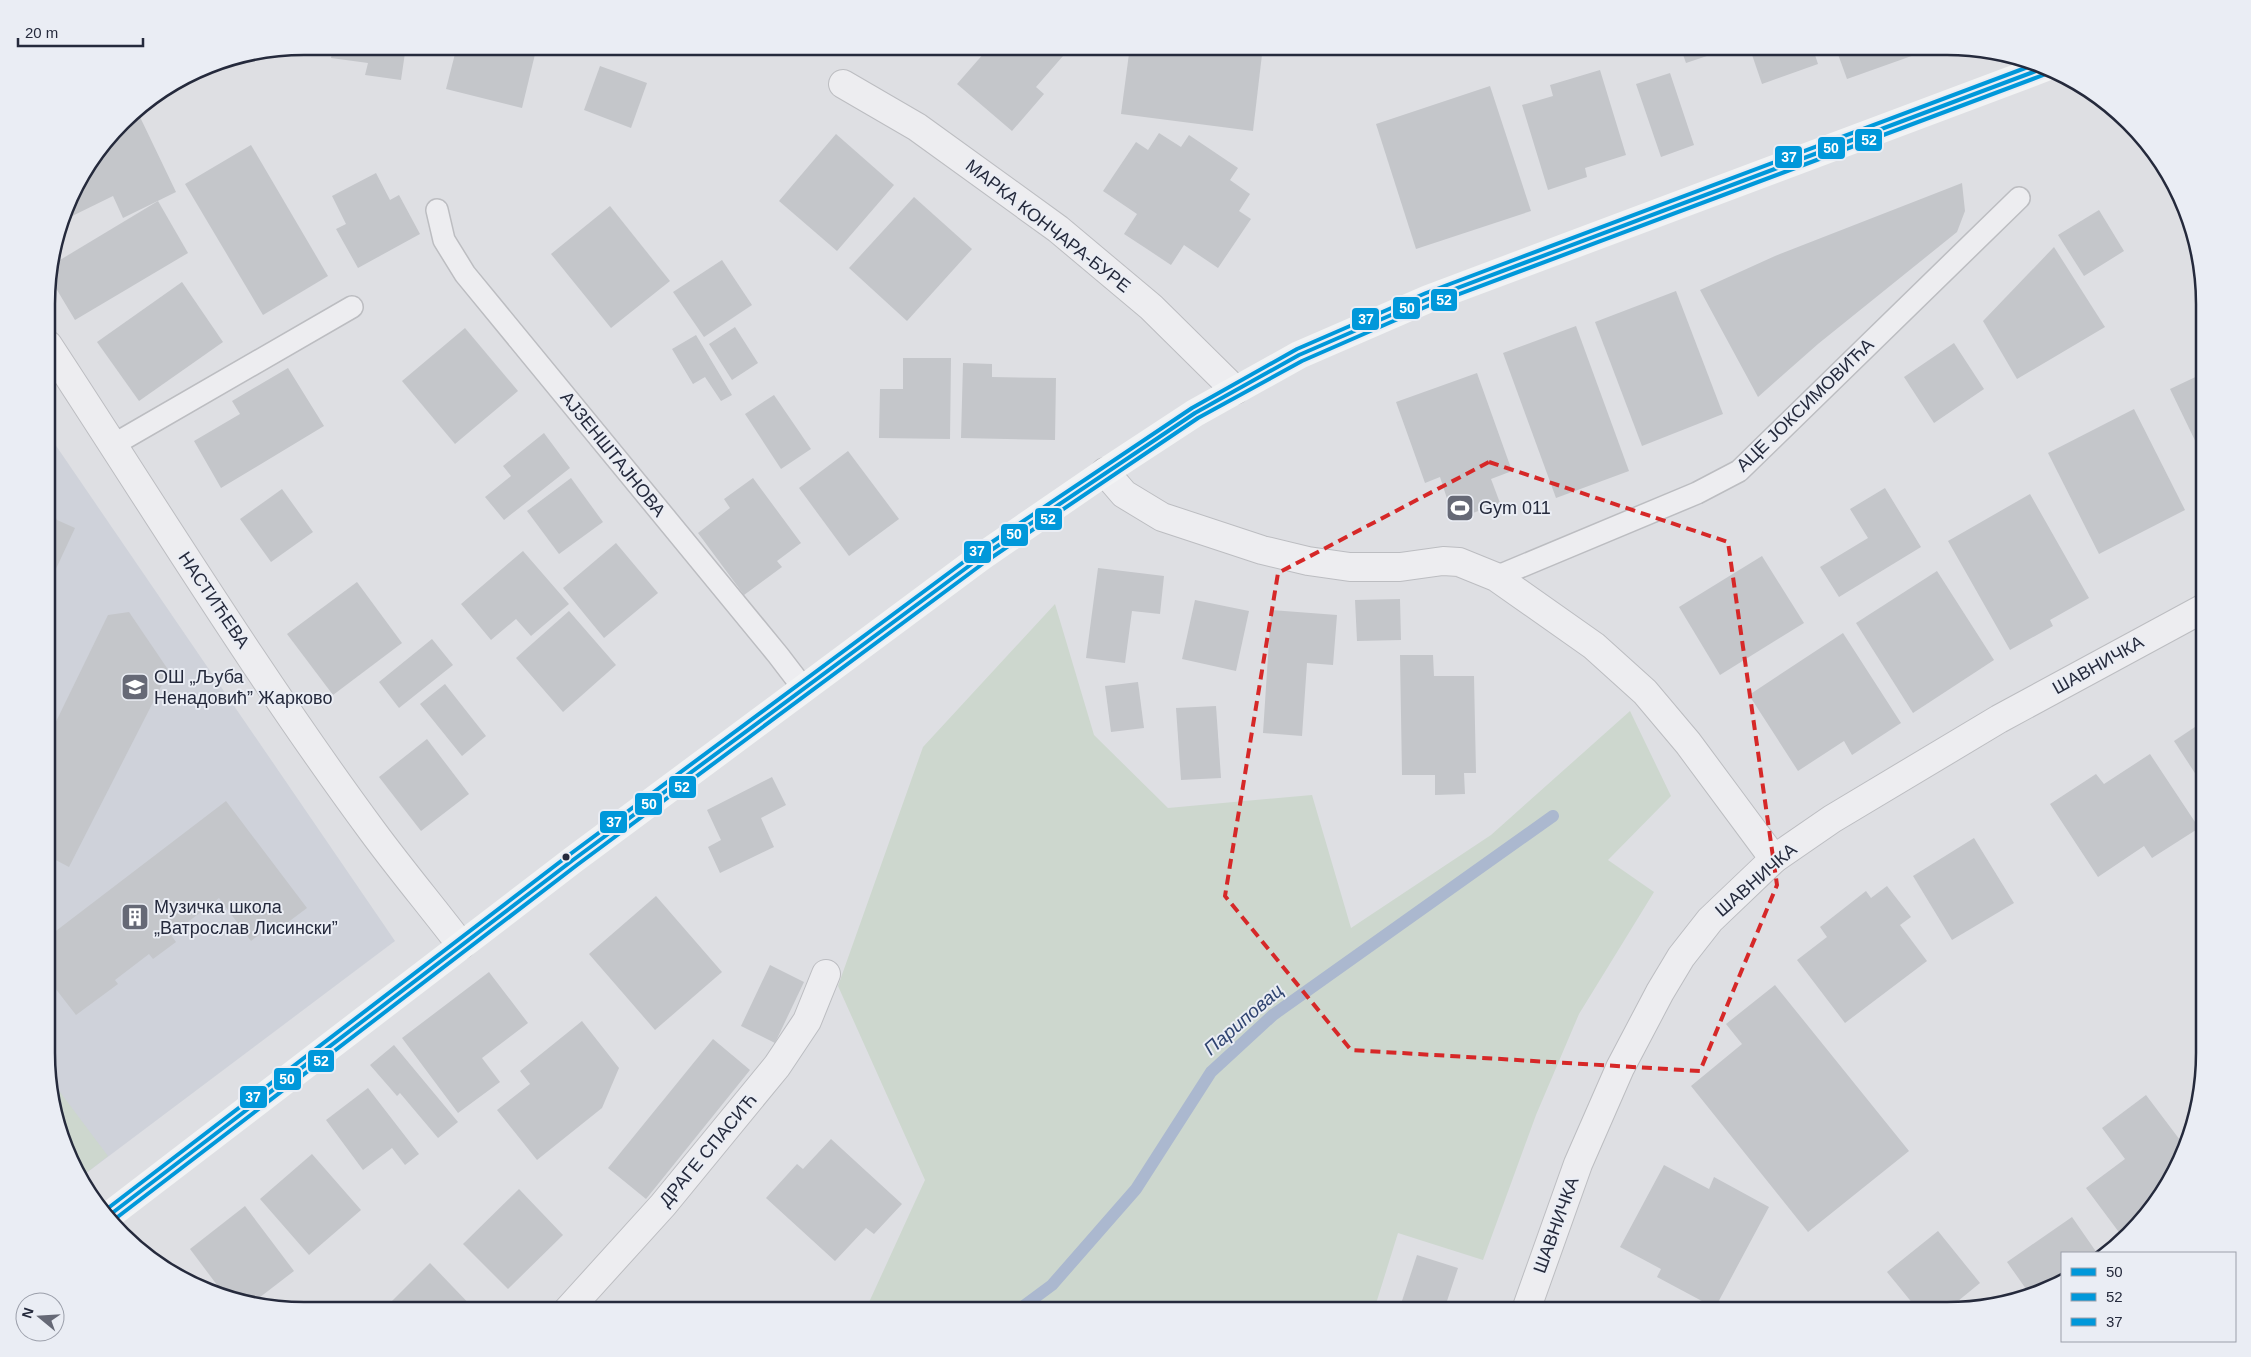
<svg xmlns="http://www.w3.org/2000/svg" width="2251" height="1357" font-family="Arial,sans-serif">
<rect width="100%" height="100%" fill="#dedfe3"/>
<!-- built -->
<path fill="#cfd2da" d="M 48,434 L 395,941 L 81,1177 L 60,1136 L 48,1086 Z"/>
<!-- green -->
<g fill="#cdd7ce">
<path d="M 1055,604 L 1094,735 L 1168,808 L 1312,795 L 1351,928 L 1491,835 L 1630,711 L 1671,796 L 1608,860 L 1654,892 L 1579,1014 L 1536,1115 L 1483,1260 L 1398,1233 L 1374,1310 L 865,1311 L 925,1180 L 838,986 L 923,747 Z"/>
<path d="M 48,1076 L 108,1156 L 81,1177 C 65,1146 48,1112 48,1076 Z"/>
</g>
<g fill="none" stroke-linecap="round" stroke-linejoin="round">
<!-- stream -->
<path stroke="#abb8cf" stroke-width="12" d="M 1017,1311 L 1052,1285 L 1136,1189 L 1211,1072 L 1273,1015 L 1553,816"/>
</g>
<!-- building -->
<g fill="#c4c6ca">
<path d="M 333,46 L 406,46 L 401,80 L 365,75 L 368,63 L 331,58 Z"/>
<path d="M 457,46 L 537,46 L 522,108 L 446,89 Z"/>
<path d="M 979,46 L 1052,46 L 1063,56 L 1036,87 L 1044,94 L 1012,131 L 957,84 L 985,52 Z"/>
<path d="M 1130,46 L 1263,46 L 1253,131 L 1121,114 Z"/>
<path d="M 1680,46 L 1713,46 L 1716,53 L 1686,63 Z"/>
<path d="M 1749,46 L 1812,46 L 1818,64 L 1762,84 Z"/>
<path d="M 1835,46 L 1917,46 L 1920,53 L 1847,79 Z"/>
<path d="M 600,66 L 647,83 L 631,128 L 584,110 Z"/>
<path d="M 1600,70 L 1626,155 L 1585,168 L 1587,177 L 1548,190 L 1522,105 L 1553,96 L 1550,85 Z"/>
<path d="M 1670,73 L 1694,145 L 1661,157 L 1636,84 Z"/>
<path d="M 1490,86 L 1531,211 L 1416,249 L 1376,124 Z"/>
<path d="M 140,117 L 176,192 L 123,218 L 113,196 L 64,220 L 73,190 L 122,126 Z"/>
<path d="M 1159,133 L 1181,147 L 1189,135 L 1238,168 L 1230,180 L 1250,194 L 1239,211 L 1251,219 L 1218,268 L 1184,245 L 1171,265 L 1147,249 L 1124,234 L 1137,214 L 1103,191 L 1136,142 L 1148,150 Z"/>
<path d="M 836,134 L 894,185 L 837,251 L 779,201 Z"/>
<path d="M 251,145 L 328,276 L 263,315 L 185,184 Z"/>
<path d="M 376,173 L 390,200 L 399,195 L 420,234 L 358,268 L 336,229 L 346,224 L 332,196 Z"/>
<path d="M 1962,183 L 1965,211 L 1957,232 L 1818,344 L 1758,397 L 1700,290 L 1775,256 Z"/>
<path d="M 914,197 L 972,249 L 907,321 L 849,268 Z"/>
<path d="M 158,201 L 188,253 L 75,320 L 48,275 L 50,266 Z"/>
<path d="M 610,206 L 670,281 L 611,328 L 551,254 Z"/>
<path d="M 2099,210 L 2124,251 L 2084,276 L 2058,235 Z"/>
<path d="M 2054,247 L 2105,327 L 2017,379 L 1983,321 Z"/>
<path d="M 722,260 L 752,305 L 704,337 L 673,292 Z"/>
<path d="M 182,282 L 223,342 L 139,401 L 97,342 Z"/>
<path d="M 1676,291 L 1723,414 L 1642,446 L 1595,322 Z"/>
<path d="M 1576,326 L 1629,471 L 1556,498 L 1503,353 Z"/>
<path d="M 735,327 L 758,363 L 732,380 L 709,344 Z"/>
<path d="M 465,328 L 518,391 L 455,444 L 402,381 Z"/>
<path d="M 696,335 L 732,395 L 721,401 L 705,377 L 693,384 L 672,349 Z"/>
<path d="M 1954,343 L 1984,389 L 1934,423 L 1904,377 Z"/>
<path d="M 903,358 L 951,358 L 950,439 L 879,438 L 880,389 L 903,389 Z"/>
<path d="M 963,363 L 992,364 L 992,377 L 1056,378 L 1055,440 L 961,438 Z"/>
<path d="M 288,368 L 324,426 L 221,488 L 194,441 L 240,414 L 232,401 Z"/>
<path d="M 1477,373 L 1512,471 L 1491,479 L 1500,503 L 1454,520 L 1440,477 L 1425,483 L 1396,402 Z"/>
<path d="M 2204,373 L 2204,459 L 2170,389 Z"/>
<path d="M 774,395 L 811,449 L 781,469 L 745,414 Z"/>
<path d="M 2134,409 L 2185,510 L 2099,554 L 2048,453 Z"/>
<path d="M 544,433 L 570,468 L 504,520 L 485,497 L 511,476 L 503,466 Z"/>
<path d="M 848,451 L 899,519 L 849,556 L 799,488 Z"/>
<path d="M 571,478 L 603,522 L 559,554 L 527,511 Z"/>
<path d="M 753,478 L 801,543 L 777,561 L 782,567 L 744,595 L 698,533 L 730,508 L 724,499 Z"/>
<path d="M 1885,488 L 1921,547 L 1839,597 L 1820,567 L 1868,538 L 1850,509 Z"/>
<path d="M 282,489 L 313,532 L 271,562 L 240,519 Z"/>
<path d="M 2030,494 L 2089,598 L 2050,620 L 2053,626 L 2010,650 L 1948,541 Z"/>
<path d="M 48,503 L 57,520 L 75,528 L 48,586 Z"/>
<path d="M 616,543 L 658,593 L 604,638 L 563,588 Z"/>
<path d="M 523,551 L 569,604 L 531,636 L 516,619 L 491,640 L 461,604 Z"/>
<path d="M 1762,556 L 1804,623 L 1720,675 L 1679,607 Z"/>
<path d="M 1098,568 L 1164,576 L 1160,614 L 1132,611 L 1125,663 L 1086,658 Z"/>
<path d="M 1937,571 L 1994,660 L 1913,713 L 1856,623 Z"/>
<path d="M 357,582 L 402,643 L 333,695 L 287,634 Z"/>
<path d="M 1400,599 L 1401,640 L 1357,641 L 1355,600 Z"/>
<path d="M 1195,600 L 1249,611 L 1236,671 L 1182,659 Z"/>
<path d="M 1271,610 L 1337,615 L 1333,665 L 1307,663 L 1302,736 L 1263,733 Z"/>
<path d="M 569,611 L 616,665 L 563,712 L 516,658 Z"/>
<path d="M 129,612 L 169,671 L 69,867 L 48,856 L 48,738 L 108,615 Z"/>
<path d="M 1843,633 L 1901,723 L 1852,755 L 1844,741 L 1798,771 L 1749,695 Z"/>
<path d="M 432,639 L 453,665 L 399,708 L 379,682 Z"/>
<path d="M 1400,655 L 1433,655 L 1434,676 L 1474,676 L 1476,773 L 1464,773 L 1465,794 L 1435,795 L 1435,775 L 1402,775 Z"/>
<path d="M 1138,682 L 1144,728 L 1111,732 L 1105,686 Z"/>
<path d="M 445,684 L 486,736 L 462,756 L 420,704 Z"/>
<path d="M 1216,706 L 1221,778 L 1181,780 L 1176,708 Z"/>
<path d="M 2204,721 L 2204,787 L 2174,741 Z"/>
<path d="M 427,739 L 469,794 L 421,831 L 379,777 Z"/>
<path d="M 2150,754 L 2199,828 L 2152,858 L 2144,846 L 2098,877 L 2050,804 L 2096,774 L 2104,784 Z"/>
<path d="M 772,777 L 786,805 L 761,818 L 774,847 L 720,873 L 708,847 L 721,840 L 707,810 Z"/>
<path d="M 226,801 L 307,908 L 275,932 L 270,926 L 251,941 L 219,898 L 171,935 L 176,942 L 153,959 L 149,954 L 115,980 L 118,984 L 76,1015 L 48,979 L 48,937 Z"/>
<path d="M 1974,838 L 2014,903 L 1952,940 L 1913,876 Z"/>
<path d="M 1887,886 L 1911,917 L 1900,925 L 1927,961 L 1845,1023 L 1797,960 L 1827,937 L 1820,927 L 1866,891 L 1871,898 Z"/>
<path d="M 656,896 L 722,972 L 655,1030 L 589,954 Z"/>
<path d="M 770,965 L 804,982 L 775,1043 L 741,1026 Z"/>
<path d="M 489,972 L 528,1023 L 482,1058 L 500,1082 L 458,1113 L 402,1038 Z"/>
<path d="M 1775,985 L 1909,1151 L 1808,1232 L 1691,1086 L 1742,1044 L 1726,1024 Z"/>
<path d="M 582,1021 L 619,1068 L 602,1108 L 537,1160 L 497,1110 L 530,1084 L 520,1071 Z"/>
<path d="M 713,1039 L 750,1070 L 646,1199 L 608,1168 Z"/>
<path d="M 394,1045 L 458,1122 L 438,1138 L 400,1093 L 397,1096 L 370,1065 Z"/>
<path d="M 368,1088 L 419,1154 L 405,1165 L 392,1148 L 363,1170 L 326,1120 Z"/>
<path d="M 2146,1095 L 2186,1148 L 2170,1182 L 2124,1239 L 2086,1188 L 2125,1159 L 2102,1128 Z"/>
<path d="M 831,1139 L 902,1204 L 874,1234 L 866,1228 L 835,1261 L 766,1198 L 797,1164 L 803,1169 Z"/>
<path d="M 312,1154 L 361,1210 L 309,1255 L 260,1199 Z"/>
<path d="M 1664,1165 L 1709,1189 L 1714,1177 L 1769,1207 L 1715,1308 L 1657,1277 L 1661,1269 L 1620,1247 Z"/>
<path d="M 519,1189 L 563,1235 L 508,1289 L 463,1244 Z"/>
<path d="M 245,1206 L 294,1271 L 251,1304 L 237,1302 L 226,1297 L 190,1249 Z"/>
<path d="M 2072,1217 L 2097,1253 L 2062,1253 L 2062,1282 L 2031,1296 L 2007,1262 Z"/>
<path d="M 1938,1231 L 1980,1283 L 1947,1310 L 1918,1310 L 1887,1272 Z"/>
<path d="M 1417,1255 L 1458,1268 L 1444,1310 L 1399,1310 Z"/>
<path d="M 163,1259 L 175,1275 L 175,1276 L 158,1263 Z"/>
<path d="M 430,1263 L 476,1311 L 382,1311 Z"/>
</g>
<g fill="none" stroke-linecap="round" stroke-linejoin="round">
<defs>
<g id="lane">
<path d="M 437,210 L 444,240 L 465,274 L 778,655 L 804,689"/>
<path d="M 113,445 L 352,307"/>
<path d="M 1496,577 L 1697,493 L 1739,471 L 2019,198"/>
</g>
<g id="street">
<path d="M 843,84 L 917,127 L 1058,229 L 1151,307 L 1235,390"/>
<path d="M 48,345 C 155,508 257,675 373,832 C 401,870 432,907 461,945"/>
<path d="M 1105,472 L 1124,494 L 1162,517 L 1262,550 L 1308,561 L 1350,567 L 1400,567 L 1443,561 L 1459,562 L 1496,577 L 1594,646 L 1645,692 L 1688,743 L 1774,859"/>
<path d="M 1526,1310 L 1578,1164 L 1620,1068 L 1660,992 L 1681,957 L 1710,920 L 1774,859 L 1832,819 L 1999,719 L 2204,608"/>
<path d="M 567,1311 L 663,1205 L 777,1066 L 807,1021 L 826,974"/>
</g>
</defs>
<!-- lane casing -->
<use href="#lane" stroke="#bcbdc1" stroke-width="24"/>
<!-- street casing -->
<use href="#street" stroke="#bcbdc1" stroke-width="30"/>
<!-- lane -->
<use href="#lane" stroke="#ededf0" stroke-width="21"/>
<!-- street -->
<use href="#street" stroke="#ededf0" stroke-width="28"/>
<!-- secondary -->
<path stroke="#f2f3f4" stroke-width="28" d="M 107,1217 L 573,860 L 981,557 L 1105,472 L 1195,413 L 1299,355 L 1428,299 L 2044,68"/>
<defs>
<path id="bus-1" d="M 107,1217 L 573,860 L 981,557 L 1195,413 L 1299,355 L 1428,299 L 2044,68"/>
<path id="bus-2" d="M 111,1222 L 577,865 L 985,562 L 1198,418 L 1302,361 L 1430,305 L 2046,74"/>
<path id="bus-3" d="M 103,1212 L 569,855 L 977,552 L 1192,408 L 1297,349 L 1426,293 L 2036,64"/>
</defs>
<!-- bus-1 casing -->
<use href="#bus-1" stroke="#eaedf4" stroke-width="8"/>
<!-- bus-2 casing -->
<use href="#bus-2" stroke="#eaedf4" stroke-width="8"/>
<!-- bus-3 casing -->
<use href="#bus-3" stroke="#eaedf4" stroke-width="8"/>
<!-- bus-1 -->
<use href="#bus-1" stroke="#0098da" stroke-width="4"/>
<!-- bus-2 -->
<use href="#bus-2" stroke="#0098da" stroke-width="4"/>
<!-- bus-3 -->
<use href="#bus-3" stroke="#0098da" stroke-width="4"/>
</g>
<!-- marked area -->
<path fill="none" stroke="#d62828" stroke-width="4" stroke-dasharray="10 6" stroke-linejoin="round" d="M 1489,462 L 1728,542 L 1777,885 L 1700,1071 L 1351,1050 L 1225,896 L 1278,573 Z"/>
<!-- icons -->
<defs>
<symbol id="stadium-square" viewBox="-11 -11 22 22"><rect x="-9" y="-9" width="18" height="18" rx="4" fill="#666976" stroke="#eaedf4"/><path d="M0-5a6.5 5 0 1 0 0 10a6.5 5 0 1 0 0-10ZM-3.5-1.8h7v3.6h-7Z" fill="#fff"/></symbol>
<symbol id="school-square" viewBox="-11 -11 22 22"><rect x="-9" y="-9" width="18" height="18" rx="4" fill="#666976" stroke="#eaedf4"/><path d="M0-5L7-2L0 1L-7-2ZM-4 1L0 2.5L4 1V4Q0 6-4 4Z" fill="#fff"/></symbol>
<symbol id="building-square" viewBox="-11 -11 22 22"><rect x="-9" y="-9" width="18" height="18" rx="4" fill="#666976" stroke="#eaedf4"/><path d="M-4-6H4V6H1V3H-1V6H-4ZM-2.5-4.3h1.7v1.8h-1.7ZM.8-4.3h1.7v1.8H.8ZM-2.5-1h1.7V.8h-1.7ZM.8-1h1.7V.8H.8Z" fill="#fff"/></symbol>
</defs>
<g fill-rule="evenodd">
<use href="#stadium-square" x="1444" y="492" width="32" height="32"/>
<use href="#school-square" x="119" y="671" width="32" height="32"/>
<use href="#building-square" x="119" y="901" width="32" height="32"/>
</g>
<!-- markers -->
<circle fill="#252a3c" stroke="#eaedf4" stroke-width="2" cx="566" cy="857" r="4.5"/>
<g text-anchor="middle" stroke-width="4" stroke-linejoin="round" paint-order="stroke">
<!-- street labels -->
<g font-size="18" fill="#252a3c" stroke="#eaedf4">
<text transform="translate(1048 226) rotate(38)" y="6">МАРКА КОНЧАРА-БУРЕ</text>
<text transform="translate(1805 405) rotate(-44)" y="6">АЦЕ ЈОКСИМОВИЋА</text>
<text transform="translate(613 454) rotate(51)" y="6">АЈЗЕНШТАЈНОВА</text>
<text transform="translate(214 600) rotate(56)" y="6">НАСТИЋЕВА</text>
<text transform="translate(2098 665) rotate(-29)" y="6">ШАВНИЧКА</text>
<text transform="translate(1756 880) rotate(-41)" y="6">ШАВНИЧКА</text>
<text transform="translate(708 1150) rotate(-50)" y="6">ДРАГЕ СПАСИЋ</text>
<text transform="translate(1556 1225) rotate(-70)" y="6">ШАВНИЧКА</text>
</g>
<!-- poi labels -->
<g font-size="18" fill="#252a3c" stroke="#eaedf4" text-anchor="start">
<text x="1479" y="514">Gym 011</text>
<text x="154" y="683">ОШ „Љуба<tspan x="154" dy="21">Ненадовић” Жарково</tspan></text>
<text x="154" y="913">Музичка школа<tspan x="154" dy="21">„Ватрослав Лисински”</tspan></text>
</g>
<!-- water labels -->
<g font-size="19" font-style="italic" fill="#2f4470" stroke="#eaedf4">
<text transform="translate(1243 1019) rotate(-41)" y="7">Париповац</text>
</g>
</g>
<!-- crop -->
<path d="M0 0H2251V1357H0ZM304 55H1947A249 249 0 0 1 2196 304V1053A249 249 0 0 1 1947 1302H304A249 249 0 0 1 55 1053V304A249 249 0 0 1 304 55Z" fill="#eaedf4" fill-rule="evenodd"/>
<path fill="none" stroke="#252a3c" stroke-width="2.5" d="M304 55H1947A249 249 0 0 1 2196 304V1053A249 249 0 0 1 1947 1302H304A249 249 0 0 1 55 1053V304A249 249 0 0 1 304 55Z"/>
<g stroke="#eaedf4" stroke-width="2">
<rect x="1854" y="128" width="29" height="24" rx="5" fill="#0098da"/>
<rect x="1817" y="136" width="29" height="24" rx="5" fill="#0098da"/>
<rect x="1774" y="145" width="29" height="24" rx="5" fill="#0098da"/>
<rect x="1430" y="288" width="28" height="24" rx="5" fill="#0098da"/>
<rect x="1392" y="296" width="29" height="24" rx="5" fill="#0098da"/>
<rect x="1351" y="307" width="29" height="24" rx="5" fill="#0098da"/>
<rect x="1034" y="507" width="29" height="24" rx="5" fill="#0098da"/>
<rect x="1000" y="523" width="29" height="24" rx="5" fill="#0098da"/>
<rect x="963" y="540" width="29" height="24" rx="5" fill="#0098da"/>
<rect x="668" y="775" width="29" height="24" rx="5" fill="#0098da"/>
<rect x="634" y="792" width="29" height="24" rx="5" fill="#0098da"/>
<rect x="599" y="810" width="29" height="24" rx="5" fill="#0098da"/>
<rect x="307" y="1049" width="28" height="24" rx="5" fill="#0098da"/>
<rect x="273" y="1067" width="29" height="24" rx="5" fill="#0098da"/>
<rect x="239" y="1085" width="29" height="24" rx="5" fill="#0098da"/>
</g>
<g font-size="14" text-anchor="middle" font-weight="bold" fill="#fff">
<text x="1869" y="145">52</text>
<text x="1831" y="153">50</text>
<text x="1789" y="162">37</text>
<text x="1444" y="305">52</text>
<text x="1407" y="313">50</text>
<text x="1366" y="324">37</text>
<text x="1048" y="524">52</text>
<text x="1014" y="539">50</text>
<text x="977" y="556">37</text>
<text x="682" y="792">52</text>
<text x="649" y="809">50</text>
<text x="614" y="827">37</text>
<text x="321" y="1066">52</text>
<text x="287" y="1084">50</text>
<text x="253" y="1102">37</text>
</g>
<!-- legend -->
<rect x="2061" y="1252" width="175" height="90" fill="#eaedf4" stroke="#9b9faa"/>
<rect x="2071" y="1268" width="25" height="8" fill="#0098da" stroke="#9b9faa"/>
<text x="2106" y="1277" font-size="15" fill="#252a3c">50</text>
<rect x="2071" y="1293" width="25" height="8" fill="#0098da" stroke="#9b9faa"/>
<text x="2106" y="1302" font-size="15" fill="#252a3c">52</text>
<rect x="2071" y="1318" width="25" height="8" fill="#0098da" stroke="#9b9faa"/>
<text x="2106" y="1327" font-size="15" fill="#252a3c">37</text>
<!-- north arrow -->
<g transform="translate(40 1317) rotate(288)"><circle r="24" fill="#eaedf4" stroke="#9b9faa"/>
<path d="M0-4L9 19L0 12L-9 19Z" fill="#666976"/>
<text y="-8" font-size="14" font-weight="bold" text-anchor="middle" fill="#252a3c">N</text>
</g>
<!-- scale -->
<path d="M18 38v8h125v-8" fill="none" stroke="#252a3c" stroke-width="2.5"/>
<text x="25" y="38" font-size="15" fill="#252a3c" stroke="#eaedf4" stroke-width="4" paint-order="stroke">20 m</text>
</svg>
